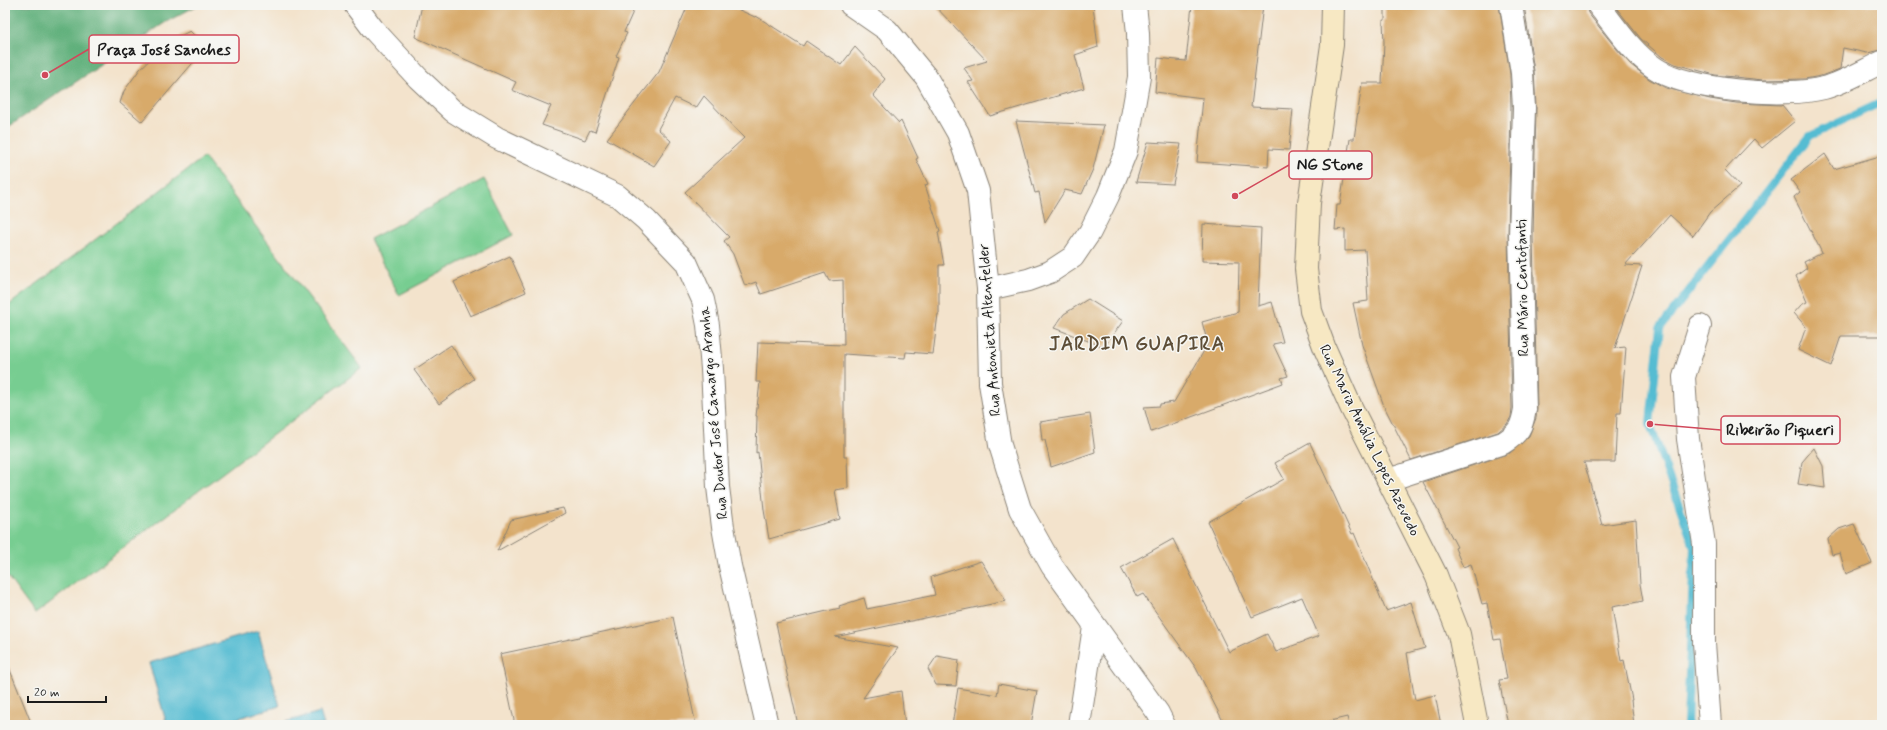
<svg xmlns="http://www.w3.org/2000/svg" width="1887" height="730" font-family="Mynerve,sans-serif">
<rect width="100%" height="100%" fill="#f6f6f2"/>
<filter id="ink" filterUnits="userSpaceOnUse"><feTurbulence type="fractalNoise" baseFrequency=".025" numOctaves="2"/><feDisplacementMap in="SourceGraphic" scale="8" xChannelSelector="R" yChannelSelector="G"/><feConvolveMatrix kernelMatrix="1 2 1 2 8 2 1 2 1" color-interpolation-filters="sRGB"/></filter>
<filter id="wash" filterUnits="userSpaceOnUse"><feTurbulence type="fractalNoise" baseFrequency=".012" numOctaves="4" result="noise"/><feDisplacementMap in="SourceGraphic" scale="16" xChannelSelector="R" yChannelSelector="G"/><feGaussianBlur stdDeviation="0.9" result="paint"/><feColorMatrix in="noise" values="0 0 0 0 0 0 0 0 0 0 0 0 0 0 0 0 0 1.4 0 .05"/><feComposite in="paint" operator="in"/></filter>
<g filter="url(#wash)">
<rect width="100%" height="100%" fill="#f3e3cc"/>
<!-- green -->
<g fill="#77cd91" stroke="#4a7456">
<path d="M 204,157 L 362,368 L 35,614 L 5,573 L 5,308 Z"/>
<path d="M 484,179 L 513,235 L 399,295 L 370,239 Z"/>
</g>
<!-- forest -->
<path fill="#61b07b" stroke="#3e664c" d="M 5,5 L 198,5 L 166,22 L 5,129 Z"/>
<!-- water -->
<g fill="#54bcd2" stroke="#386c77">
<path d="M 258,631 L 280,706 L 215,725 L 167,725 L 149,663 Z"/>
<path d="M 320,712 L 324,725 L 275,725 Z"/>
</g>
<g fill="none" stroke-linecap="round" stroke-linejoin="round">
<!-- stream -->
<path stroke="#54bcd2" stroke-width="8" d="M 1687,725 L 1694,547 L 1650,424 L 1660,328 L 1810,136 L 1882,102"/>
</g>
<g id="blocks">
<!-- building -->
<g fill="#d8aa6a">
<path d="M 422,5 L 636,5 L 624,32 L 627,33 L 616,56 L 619,57 L 595,132 L 590,130 L 585,140 L 542,125 L 551,106 L 512,90 L 516,82 L 415,37 Z"/>
<path d="M 688,5 L 728,5 L 755,17 L 756,16 L 803,46 L 806,41 L 841,65 L 855,47 L 885,79 L 873,95 L 899,123 L 901,121 L 918,158 L 916,159 L 928,184 L 925,185 L 940,231 L 938,232 L 944,265 L 939,265 L 939,314 L 938,314 L 933,354 L 906,352 L 905,358 L 844,354 L 844,457 L 847,457 L 848,488 L 835,490 L 840,519 L 769,539 L 764,510 L 758,452 L 756,453 L 757,416 L 756,416 L 760,382 L 756,382 L 758,342 L 844,345 L 843,280 L 829,281 L 825,273 L 761,294 L 756,282 L 745,286 L 733,254 L 724,241 L 729,237 L 685,192 L 744,138 L 704,96 L 696,108 L 675,98 L 658,129 L 671,141 L 654,166 L 607,139 L 659,72 Z"/>
<path d="M 934,5 L 1093,5 L 1098,47 L 1075,55 L 1084,88 L 990,116 L 968,82 L 973,81 L 964,68 L 987,61 Z"/>
<path d="M 1192,5 L 1263,5 L 1251,107 L 1293,109 L 1289,150 L 1269,149 L 1268,167 L 1197,162 L 1203,98 L 1155,92 L 1158,58 L 1186,61 Z"/>
<path d="M 1385,5 L 1499,5 L 1510,74 L 1511,108 L 1508,235 L 1512,408 L 1511,417 L 1507,424 L 1498,432 L 1411,460 L 1384,406 L 1362,345 L 1353,303 L 1368,301 L 1365,250 L 1345,251 L 1345,229 L 1335,230 L 1337,205 L 1340,205 L 1350,139 L 1354,139 L 1362,83 L 1382,83 L 1384,43 L 1383,20 L 1385,20 Z"/>
<path d="M 1524,5 L 1586,5 L 1588,13 L 1615,47 L 1630,64 L 1649,79 L 1666,88 L 1710,99 L 1736,103 L 1782,105 L 1795,121 L 1762,148 L 1754,139 L 1725,170 L 1740,186 L 1710,212 L 1693,236 L 1670,215 L 1625,265 L 1642,266 L 1615,348 L 1626,347 L 1621,413 L 1617,413 L 1615,462 L 1584,462 L 1602,525 L 1636,520 L 1640,584 L 1643,601 L 1612,607 L 1621,661 L 1624,660 L 1632,700 L 1631,700 L 1634,725 L 1508,725 L 1499,680 L 1507,679 L 1500,639 L 1494,640 L 1487,603 L 1482,604 L 1471,564 L 1463,567 L 1455,548 L 1457,547 L 1423,482 L 1510,453 L 1529,436 L 1536,418 L 1537,409 L 1533,235 L 1536,107 L 1534,71 Z"/>
<path d="M 1614,5 L 1882,5 L 1882,50 L 1867,53 L 1843,48 L 1840,69 L 1821,76 L 1805,79 L 1763,80 L 1715,75 L 1675,64 L 1662,57 L 1641,39 Z"/>
<path d="M 190,31 L 203,44 L 200,47 L 204,50 L 142,122 L 120,103 L 124,91 L 140,69 L 154,56 L 176,38 Z"/>
<path d="M 1016,121 L 1104,125 L 1093,169 L 1082,194 L 1065,190 L 1045,222 L 1039,192 L 1035,193 Z"/>
<path d="M 1148,142 L 1181,144 L 1173,184 L 1136,182 Z"/>
<path d="M 1825,154 L 1834,169 L 1880,156 L 1882,171 L 1882,336 L 1841,336 L 1831,366 L 1798,350 L 1806,327 L 1794,313 L 1801,305 L 1807,302 L 1796,276 L 1807,268 L 1804,262 L 1822,253 L 1794,197 L 1800,192 L 1791,180 Z"/>
<path d="M 1203,224 L 1261,228 L 1258,306 L 1272,302 L 1283,342 L 1273,344 L 1288,376 L 1281,378 L 1283,383 L 1151,432 L 1144,407 L 1160,406 L 1160,404 L 1174,402 L 1208,344 L 1202,322 L 1238,312 L 1239,262 L 1202,261 Z"/>
<path d="M 510,256 L 526,292 L 470,316 L 454,282 Z"/>
<path d="M 1088,299 L 1123,321 L 1104,347 L 1054,328 L 1064,314 Z"/>
<path d="M 451,345 L 474,379 L 439,404 L 414,370 Z"/>
<path d="M 1090,414 L 1095,452 L 1051,467 L 1045,440 L 1042,440 L 1040,422 Z"/>
<path d="M 1310,443 L 1352,534 L 1354,533 L 1386,611 L 1411,602 L 1425,648 L 1407,653 L 1415,700 L 1435,695 L 1441,725 L 1349,725 L 1347,717 L 1313,725 L 1225,725 L 1196,668 L 1143,594 L 1137,597 L 1121,568 L 1173,539 L 1229,652 L 1267,634 L 1276,652 L 1319,636 L 1302,597 L 1252,617 L 1208,522 L 1284,479 L 1275,463 Z"/>
<path d="M 1814,448 L 1823,466 L 1825,488 L 1798,484 L 1802,462 Z"/>
<path d="M 563,508 L 565,513 L 497,551 L 511,520 Z"/>
<path d="M 1854,524 L 1872,563 L 1846,574 L 1840,553 L 1832,555 L 1828,539 L 1839,529 Z"/>
<path d="M 981,561 L 1006,601 L 835,637 L 898,648 L 863,698 L 901,691 L 905,725 L 798,725 L 776,623 L 840,608 L 839,606 L 864,598 L 867,609 L 935,595 L 931,577 Z"/>
<path d="M 673,617 L 696,725 L 515,725 L 500,654 Z"/>
<path d="M 937,656 L 959,660 L 956,686 L 936,685 L 928,669 Z"/>
<path d="M 5,660 L 6,660 L 32,725 L 5,725 Z"/>
<path d="M 999,684 L 1037,691 L 1031,725 L 952,725 L 958,688 L 997,695 Z"/>
</g>
</g>
</g>
<g filter="url(#ink)">
<use href="#blocks" fill-opacity="0" stroke="#888074" stroke-width="1"/>
<g fill="none" stroke-linecap="round" stroke-linejoin="round">
<defs>
<g id="minor">
<path d="M 355,5 L 373,29 L 418,78 L 453,111 L 497,138 L 618,196 L 646,220 L 686,262 L 703,300 L 708,325 L 712,369 L 718,487 L 723,527 L 730,566 L 767,725"/>
<path d="M 851,5 L 887,30 L 926,77 L 958,133 L 978,191 L 988,289 L 990,383 L 1000,445 L 1020,509 L 1052,566 L 1158,713 L 1164,725"/>
<path d="M 1598,5 C 1615,26 1632,53 1655,68 C 1688,91 1785,98 1824,88 C 1843,83 1863,71 1882,62"/>
<path d="M 988,289 L 1028,280 L 1050,272 L 1073,257 L 1090,232 L 1108,196 L 1126,151 L 1139,77 L 1138,33 L 1135,5"/>
<path d="M 1700,326 L 1684,377 L 1688,439 L 1704,544 L 1704,643 L 1710,725"/>
<path d="M 1388,480 L 1503,443 C 1519,433 1522,427 1525,409 L 1520,235 L 1524,108 L 1522,73 L 1511,5"/>
<path d="M 1079,725 L 1094,627"/>
</g>
<path id="secondary" d="M 1333,5 L 1332,45 L 1309,203 L 1306,269 L 1311,311 L 1325,349 L 1351,407 L 1436,575 L 1459,634 L 1477,725"/>
</defs>
<!-- minor casing -->
<use href="#minor" stroke="#888074" stroke-width="24"/>
<!-- secondary casing -->
<use href="#secondary" stroke="#888074" stroke-width="24"/>
<!-- minor -->
<use href="#minor" stroke="#fff" stroke-width="22"/>
<!-- secondary -->
<use href="#secondary" stroke="#f7e8c3" stroke-width="22"/>
</g>
</g>
<g text-anchor="middle" stroke-width="3" stroke-linejoin="round" paint-order="stroke">
<!-- street labels -->
<g font-size="15" fill="#1c1c1c" stroke="#f6f6f2">
<text transform="translate(1522 288) rotate(-91)" y="5">Rua Mário Centofanti</text>
<text transform="translate(989 330) rotate(-94)" y="5">Rua Antonieta Altenfelder</text>
<text transform="translate(713 413) rotate(-95)" y="5">Rua Doutor José Camargo Aranha</text>
<text transform="translate(1370 440) rotate(64)" y="5">Rua Maria Amália Lopes Azevedo</text>
</g>
<!-- district labels -->
<g font-size="19" font-weight="bold" letter-spacing="1" fill="#5e4e37" stroke="#f6f6f2">
<text x="1137" y="350">JARDIM GUAPIRA</text>
</g>
</g>
<!-- callouts -->
<path fill="none" stroke="#d1495b" stroke-width="1.5" d="M45 75L89 49M1235 196L1289 165M1650 424L1721 430"/>
<g fill="#d1495b" stroke="#f6f6f2" stroke-width="1.5">
<circle cx="45" cy="75" r="4"/>
<circle cx="1235" cy="196" r="4"/>
<circle cx="1650" cy="424" r="4"/>
</g>
<g fill="#f6f6f2" stroke="#d1495b" stroke-width="1.5">
<rect x="89" y="35" width="150" height="28" rx="4"/>
<rect x="1289" y="151" width="83" height="28" rx="4"/>
<rect x="1721" y="416" width="119" height="28" rx="4"/>
</g>
<g font-size="16" text-anchor="middle" font-weight="bold" fill="#1c1c1c">
<text x="164" y="55">Praça José Sanches</text>
<text x="1330" y="170">NG Stone</text>
<text x="1780" y="435">Ribeirão Piqueri</text>
</g>
<!-- margin -->
<rect width="1887" height="730" fill="none" stroke="#f6f6f2" stroke-width="20"/>
<!-- scale -->
<path d="M28 696v6h78v-6" fill="none" stroke="#1c1c1c" stroke-width="2"/>
<text x="34" y="696" font-size="12" fill="#1c1c1c" stroke="#f6f6f2" stroke-width="3" paint-order="stroke">20 m</text>
</svg>
